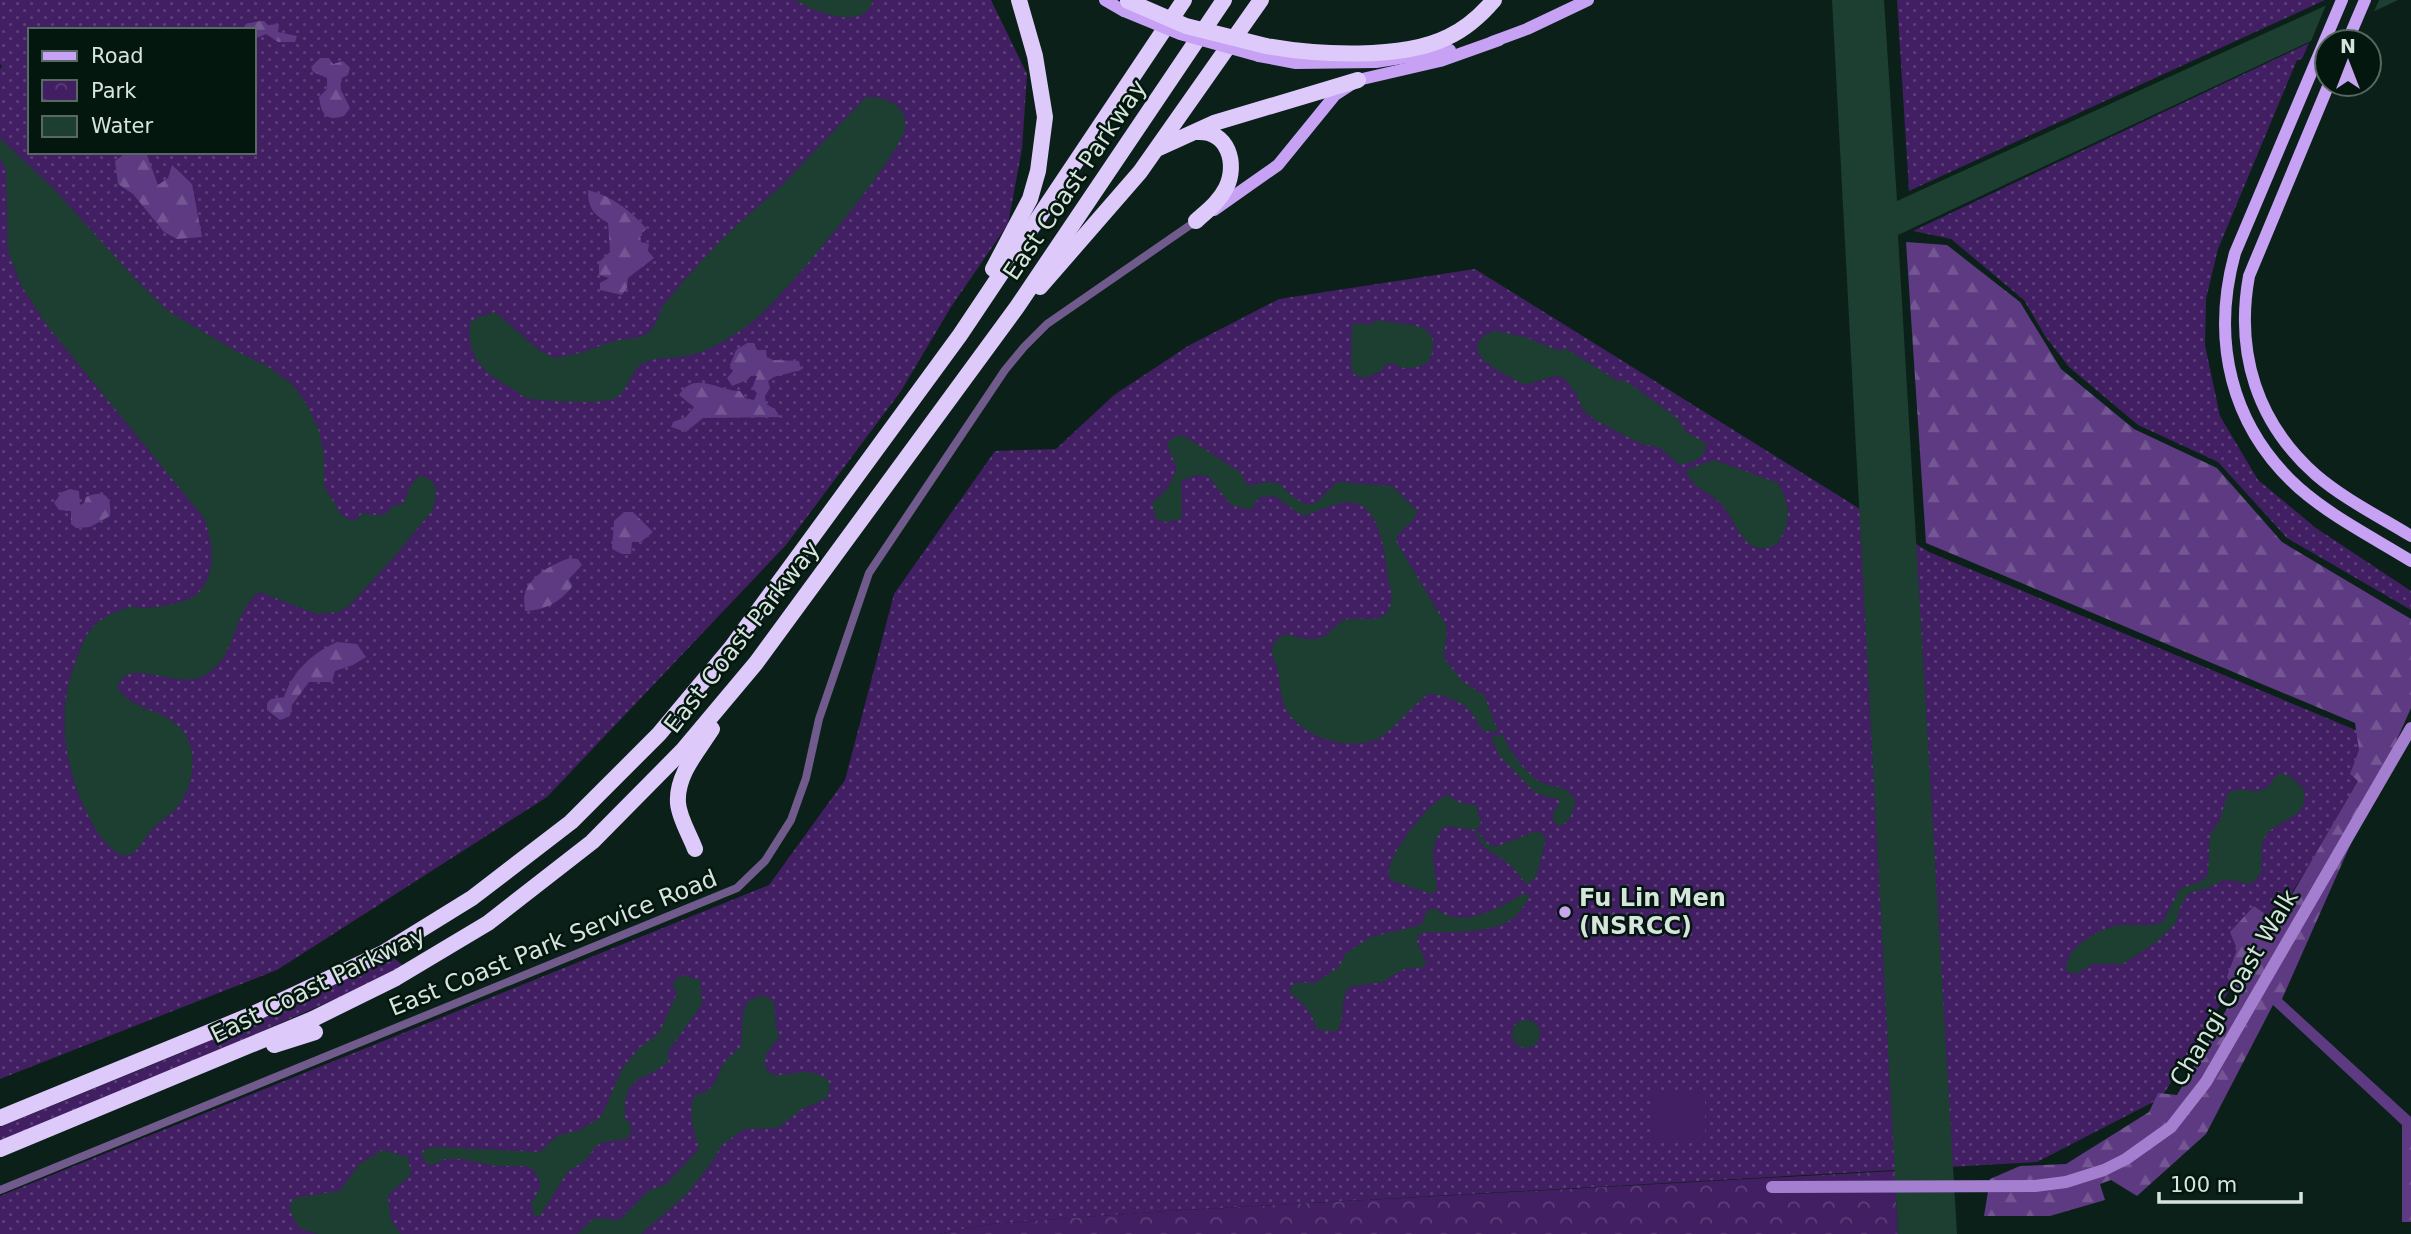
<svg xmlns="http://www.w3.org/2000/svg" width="2411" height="1234" font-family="'DejaVu Sans',sans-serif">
<defs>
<pattern id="grass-dots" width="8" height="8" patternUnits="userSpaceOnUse" patternTransform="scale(1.75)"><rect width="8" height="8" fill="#411f62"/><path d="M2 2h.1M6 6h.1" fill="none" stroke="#5c3f78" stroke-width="1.8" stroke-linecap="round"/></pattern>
<pattern id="forest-firs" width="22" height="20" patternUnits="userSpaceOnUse" patternTransform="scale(1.75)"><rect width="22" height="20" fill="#5d3a82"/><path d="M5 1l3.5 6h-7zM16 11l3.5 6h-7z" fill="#745693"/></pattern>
<pattern id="park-crowns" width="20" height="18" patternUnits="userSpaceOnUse" patternTransform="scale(1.75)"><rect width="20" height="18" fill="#411f62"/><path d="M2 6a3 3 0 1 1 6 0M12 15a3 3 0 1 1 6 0" fill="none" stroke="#5c3f78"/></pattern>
</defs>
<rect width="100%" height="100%" fill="#0b2018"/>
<!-- grass -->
<g fill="url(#grass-dots)" fill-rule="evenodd">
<path d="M 0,0 L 991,0 L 1027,74 L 1022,149 L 1008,224 L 951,307 L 901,391 L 786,545 L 547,797 L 277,970 L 0,1079 L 0,69 L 2,66 L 0,64 ZM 30,30 L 254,30 L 254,152 L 30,152 Z"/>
<path d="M 1897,0 L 2325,0 L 1909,191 Z"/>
<path d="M 2309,43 L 2302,59 L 2297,60 L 2218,249 L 2206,299 L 2205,345 L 2220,416 L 2258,480 L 2316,528 L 2411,591 L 2411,610 L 2287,538 L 2218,462 L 2138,425 L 2069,367 L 2045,336 L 2024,300 L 1951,239 L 1913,231 Z"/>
<path d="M 1475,269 L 1929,552 L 2387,743 L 2161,1098 L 2037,1162 L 1167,1211 L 990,1224 L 938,1234 L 0,1234 L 0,1196 L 769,885 L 845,780 L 894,594 L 995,451 L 1056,449 L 1114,395 L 1188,346 L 1279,299 Z"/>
<path d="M 394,958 L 406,968 L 185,1065 L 0,1141 L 0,1127 L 181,1053 Z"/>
</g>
<!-- forest -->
<g fill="url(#forest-firs)">
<path d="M 260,21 L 264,21 L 268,25 L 279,24 L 278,32 L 297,36 L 295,42 L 278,42 L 266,34 L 254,39 L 254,30 L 242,30 L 246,24 Z"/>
<path d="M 320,58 L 329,58 L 333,64 L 343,61 L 350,68 L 348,75 L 342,78 L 340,88 L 350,108 L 344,116 C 326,122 321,114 319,97 L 327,89 L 327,78 L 313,72 L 311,67 Z"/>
<path d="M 127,152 L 146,152 L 158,185 L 168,178 L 172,165 L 192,184 L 202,237 L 177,239 L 164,232 L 133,194 L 118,184 L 115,161 Z"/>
<path d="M 588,190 C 612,196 631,211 647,229 L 640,234 L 641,242 L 649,244 L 648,251 L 654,258 L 628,278 L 627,288 L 622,295 L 600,290 L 600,283 L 609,278 L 599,275 L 599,262 L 610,252 L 608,223 C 593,214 588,208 588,190 Z"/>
<path d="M 1906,242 L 1947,245 L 2020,302 L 2061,369 L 2134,429 L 2217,468 L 2282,542 L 2411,619 L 2411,708 L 2282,999 L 2411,1117 L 2411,1222 L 2402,1222 L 2402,1125 L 2273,1005 L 2206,1134 L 2137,1196 L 2111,1180 L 2100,1184 L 2105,1200 L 2050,1216 L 1984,1216 L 1990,1179 L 2020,1166 L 2066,1164 L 2149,1112 L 2158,1093 L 2177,1095 L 2236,993 L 2227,977 L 2237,949 L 2230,932 L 2254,906 L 2276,922 L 2358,781 L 2350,774 L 2359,750 L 2355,723 L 1926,543 Z"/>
<path d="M 747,343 L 754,343 L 757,350 L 766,350 L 767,357 L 773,360 L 799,361 L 801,370 L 774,377 L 768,381 L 770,388 L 765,396 L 766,404 L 775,409 L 780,417 L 703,418 L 686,432 L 671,427 L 673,422 L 686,417 L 694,407 L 679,395 C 694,370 718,391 740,391 L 745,398 L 754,400 L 757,393 L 752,388 L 757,376 L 752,375 L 747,380 L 732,386 L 727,378 L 733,371 L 730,365 L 736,350 Z"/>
<path d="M 70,489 L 79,491 L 80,505 L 84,503 L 86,497 C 105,489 112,496 110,516 L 90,527 L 76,528 L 71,524 L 71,511 L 59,510 L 54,503 L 62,492 Z"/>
<path d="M 624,512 L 633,512 L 653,532 L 641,542 L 632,542 L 631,554 L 622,554 L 612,549 L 614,521 Z"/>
<path d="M 570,558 L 578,559 L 582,565 L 569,579 L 572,587 C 560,602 544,611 525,611 C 525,606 523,599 525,593 C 530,576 554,563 570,558 Z"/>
<path d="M 337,642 L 357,644 L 366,657 L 353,665 L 335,671 L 332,682 L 309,682 L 292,705 L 290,716 L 280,720 L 267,710 L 267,703 L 271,699 L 284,697 C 293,671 312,653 337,642 Z"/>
</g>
<!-- park -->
<path fill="url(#park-crowns)" d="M 1895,1171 L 1898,1234 L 938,1234 L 990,1224 L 1167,1211 Z"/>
<!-- pitch -->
<path fill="#411f62" d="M 1705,1093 L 1705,1143 L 1653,1143 L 1652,1094 Z"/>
<!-- water -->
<g fill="#1c3f32">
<path d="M 795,0 L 873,0 C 865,32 814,12 795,0 Z"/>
<path d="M 1832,0 L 1884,0 L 1897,201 L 2338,0 L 2398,0 L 1898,235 L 1957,1234 L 1898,1234 Z"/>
<path d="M 866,97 C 885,97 908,104 905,128 C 899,159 780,301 751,323 C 732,337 709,352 686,356 C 672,359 657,356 644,363 C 630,369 629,392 614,399 C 604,404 535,402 524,397 C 520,395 516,390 511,388 C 481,371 467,358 470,322 L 476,318 L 495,312 L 540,351 L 555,358 L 580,353 L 614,341 L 636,338 L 647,334 L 655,325 L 662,307 L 684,280 L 725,236 L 782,185 Z"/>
<path d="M 0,138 L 53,188 L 138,282 L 168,311 L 236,351 L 267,366 L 292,384 L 306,403 L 318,428 L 324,454 L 324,486 L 342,516 L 350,520 L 356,520 L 362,513 C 374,515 386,519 392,506 L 403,504 L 411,485 L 419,476 C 439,477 438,496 432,511 L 394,557 L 349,606 L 338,612 L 316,614 L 260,592 C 244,599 234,637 226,653 C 224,659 214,669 208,673 C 184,692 141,662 122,678 C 120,681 119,685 117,688 C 135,711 155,707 176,724 C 200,743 196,785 177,807 C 170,816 159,821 152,829 C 145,837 141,847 132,854 L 123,856 C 103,846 93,826 84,807 C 64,761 57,713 74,666 C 79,653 83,638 92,628 C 101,617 117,611 130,607 C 135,606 140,608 145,608 C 161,607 191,603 201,590 C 217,570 212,540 204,518 L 48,327 L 21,285 L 8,251 L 6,170 L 0,157 Z"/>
<path d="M 1376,320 C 1402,326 1447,318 1429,362 C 1418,368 1404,372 1394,363 L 1386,364 L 1382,370 L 1365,378 L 1353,374 L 1351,367 L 1352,324 L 1372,324 Z"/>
<path d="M 1495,331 L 1525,337 L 1559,351 L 1565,348 L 1618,381 L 1626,381 L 1676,417 L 1687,433 L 1706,443 C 1707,458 1693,462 1680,465 L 1659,447 L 1641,444 L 1595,420 L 1583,410 L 1576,393 L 1564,378 L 1555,376 L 1525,385 C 1512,377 1472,362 1478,344 C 1481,336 1487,333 1495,331 Z"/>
<path d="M 1174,436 L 1184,436 L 1240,472 L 1248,486 L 1266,482 L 1279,483 L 1292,496 L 1306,505 L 1317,502 L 1337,482 L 1392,486 L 1417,511 C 1415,525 1398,528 1396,541 L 1447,627 L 1444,658 L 1463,682 L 1484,695 L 1498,732 L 1483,731 C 1478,724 1474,715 1468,709 C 1462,701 1438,693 1429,694 C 1422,696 1394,729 1381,737 C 1352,753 1302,739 1286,709 C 1280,699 1281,684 1278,672 C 1277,664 1271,656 1272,647 L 1278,638 L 1287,634 C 1297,637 1307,641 1319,638 C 1330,636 1334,624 1345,620 C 1359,615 1380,626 1389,609 C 1394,600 1390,587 1388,578 C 1386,557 1380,508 1355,503 C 1339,499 1319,512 1303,516 L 1274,496 L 1260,497 L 1250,510 L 1231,505 L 1208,476 L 1196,475 L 1181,481 L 1182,519 L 1165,522 L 1156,519 L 1152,503 L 1167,489 L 1177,469 L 1167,444 Z"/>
<path d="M 1714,460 L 1778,483 C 1791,505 1792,524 1776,545 C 1742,560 1738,521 1721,504 C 1708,490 1693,489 1686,470 Z"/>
<path d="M 1502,734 C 1511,752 1521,769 1539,781 C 1555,791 1562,780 1576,801 C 1572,812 1572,822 1559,826 L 1554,822 L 1553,812 L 1559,805 L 1559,799 L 1547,797 L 1534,792 L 1499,755 L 1491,738 Z"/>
<path d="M 2280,773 L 2290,776 L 2303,788 C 2313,822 2272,817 2263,841 C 2258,857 2269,877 2248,884 L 2225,879 L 2208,888 L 2189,893 L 2181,905 L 2175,924 L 2158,941 L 2123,964 L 2092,964 L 2076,974 L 2067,972 C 2062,951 2094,932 2111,927 C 2128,922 2145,928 2162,923 L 2180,889 L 2202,881 L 2208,875 L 2210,834 L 2220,820 L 2227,795 C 2239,783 2251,795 2264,789 C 2272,786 2272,777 2280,773 Z"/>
<path d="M 1448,795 L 1460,803 L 1476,805 L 1481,823 L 1477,830 L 1444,826 C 1426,851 1435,863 1437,890 L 1431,894 L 1390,880 C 1390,877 1388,873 1389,869 C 1393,849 1429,801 1448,795 Z"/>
<path d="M 1536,831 L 1544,835 L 1545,842 L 1536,878 L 1527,884 C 1521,879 1517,872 1512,867 C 1500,854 1481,852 1476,833 L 1479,833 L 1486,843 L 1495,847 Z"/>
<path d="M 1524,893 L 1530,897 C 1524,905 1520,913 1512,919 C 1491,934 1450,932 1425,932 L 1418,935 L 1417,943 L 1427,963 L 1421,968 L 1408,968 L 1400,971 L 1383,982 L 1349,987 C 1339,1001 1346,1017 1337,1031 L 1323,1031 L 1316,1028 C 1312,1012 1302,1001 1289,992 L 1294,983 L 1315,983 L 1339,967 L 1346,953 L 1371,937 L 1421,925 L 1427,911 L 1435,908 C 1461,931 1499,908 1524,893 Z"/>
<path d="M 681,975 L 700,980 L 702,1004 L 667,1053 L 669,1061 C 640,1085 624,1073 625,1118 L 630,1123 L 631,1133 L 626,1139 L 605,1142 L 596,1146 L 585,1161 L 568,1171 L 540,1216 L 534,1216 L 531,1204 L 540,1188 L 540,1182 L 535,1172 L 531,1168 L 525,1166 L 495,1166 L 461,1159 L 445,1159 L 430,1166 L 421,1156 L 425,1149 L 435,1147 L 540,1152 L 558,1135 L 578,1131 L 601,1117 L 622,1069 L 639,1048 L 659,1033 L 677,993 L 672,984 Z"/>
<path d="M 762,995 L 774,1001 L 776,1028 L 780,1035 L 765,1056 C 762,1085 789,1072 805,1072 C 812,1071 821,1076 828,1079 L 830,1088 L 827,1098 L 802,1109 L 778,1128 L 744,1129 L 722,1145 L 712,1162 L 687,1194 L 641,1234 L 577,1234 L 594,1218 L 620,1220 L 648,1191 L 666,1184 L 699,1149 C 694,1132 688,1114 694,1096 C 712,1091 715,1084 721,1068 C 725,1060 735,1052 741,1046 L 743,1013 L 748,1001 Z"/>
<circle cx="1526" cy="1034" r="14"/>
<path d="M 383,1150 L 408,1157 L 411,1175 L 388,1195 L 391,1220 L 401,1234 L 318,1234 L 299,1228 L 289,1209 L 294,1198 L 340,1191 L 359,1164 Z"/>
</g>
<!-- pier -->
<path fill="#0b2018" d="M 2328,0 L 2379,0 L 2372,16 L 2309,46 Z"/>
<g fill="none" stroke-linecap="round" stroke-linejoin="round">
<!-- street -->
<path stroke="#715b8d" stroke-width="8" d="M 0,1190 L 737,888 L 765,861 L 791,820 L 806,778 L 819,719 L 869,573 L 1005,370 L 1024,347 L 1047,324 L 1196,221"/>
<!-- secondary -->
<path stroke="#a47fcf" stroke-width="12" d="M 1772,1187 L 2035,1186 L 2066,1182 L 2104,1170 L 2126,1159 L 2171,1127 L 2206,1082 L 2411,728"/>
<!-- primary -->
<g stroke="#c6a1f4" stroke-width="12">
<path d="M 1105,0 L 1124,11"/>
<path d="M 2342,0 L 2235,253 C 2211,340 2230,426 2299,488 C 2332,517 2374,538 2411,561"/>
<path d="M 1492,42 L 1527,29 L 1588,0"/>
<path d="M 2347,42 L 2365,0"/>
<path d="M 1259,56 L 1296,63 L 1376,62 L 1450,50"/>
<path d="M 2329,84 L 2249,276 C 2235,353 2257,423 2316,475 C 2344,499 2380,517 2411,536"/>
<path d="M 1214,210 L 1278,165 L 1335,95 L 1358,80 L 1440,61 L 1499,40"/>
</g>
<!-- highway -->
<g stroke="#dec9fb" stroke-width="16">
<path d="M 1266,46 C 1316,55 1402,60 1448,37 C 1465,29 1482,14 1494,0"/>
<path d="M 1159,148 L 1214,123 L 1358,80"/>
<path d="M 1196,221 C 1207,211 1219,202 1226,188 C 1238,164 1228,130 1197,132"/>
<path d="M 993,269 L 1030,199 L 1038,171 L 1045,117 L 1035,56 L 1019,0"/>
<path d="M 1040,287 L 1140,172 L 1261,0"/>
<path d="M 695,849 C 690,835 679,818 678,803 C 676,775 698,751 712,729"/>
<path d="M 274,1045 L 315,1032"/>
<path d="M 0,1118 L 251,1015 L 383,953 L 472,898 L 571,822 L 659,734 L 731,648 L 960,335 L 1184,0"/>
<path d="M 0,1149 L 313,1019 L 396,978 L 488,923 L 592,842 L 683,750 L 756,663 L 1017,307 L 1224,0"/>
</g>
<!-- primary-bridge -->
<path stroke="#c6a1f4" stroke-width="12" d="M 1124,11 L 1180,34 L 1259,56"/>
<!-- highway-bridge -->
<path stroke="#dec9fb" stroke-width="16" d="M 1128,1 L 1186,26 L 1266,46"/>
</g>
<!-- markers -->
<circle fill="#c7a6f0" stroke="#03170f" stroke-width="2.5" cx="1565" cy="912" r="7"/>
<g text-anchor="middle" stroke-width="5" stroke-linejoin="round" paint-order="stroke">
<!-- street labels -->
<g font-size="24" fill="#d7e4de" stroke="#03170f">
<text transform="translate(1075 180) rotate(-56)" y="8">East Coast Parkway</text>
<text transform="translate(742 637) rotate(-52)" y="8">East Coast Parkway</text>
<text transform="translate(553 943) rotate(-22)" y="8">East Coast Park Service Road</text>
<text transform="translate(318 985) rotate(-26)" y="8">East Coast Parkway</text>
<text transform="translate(2234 988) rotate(-59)" y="8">Changi Coast Walk</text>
</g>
<!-- poi labels -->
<g font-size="24" font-weight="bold" fill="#d7e4de" stroke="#03170f" text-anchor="start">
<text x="1579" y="906">Fu Lin Men<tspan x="1579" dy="28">(NSRCC)</tspan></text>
</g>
</g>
<!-- legend -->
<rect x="28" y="28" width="228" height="126" fill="#03170f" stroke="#586962" stroke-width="2"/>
<rect x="42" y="51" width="35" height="10" fill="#c6a1f4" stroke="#586962" stroke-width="2"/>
<text x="91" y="63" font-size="21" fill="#d7e4de">Road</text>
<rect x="42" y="80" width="35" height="21" fill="url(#park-crowns)" stroke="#586962" stroke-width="2"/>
<text x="91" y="98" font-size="21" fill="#d7e4de">Park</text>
<rect x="42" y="116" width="35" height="21" fill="#1c3f32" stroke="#586962" stroke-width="2"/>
<text x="91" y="133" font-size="21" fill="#d7e4de">Water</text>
<!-- north arrow -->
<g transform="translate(2348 63)"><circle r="33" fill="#03170f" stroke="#586962" stroke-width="2"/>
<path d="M0-5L12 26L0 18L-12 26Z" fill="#c7a6f0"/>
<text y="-10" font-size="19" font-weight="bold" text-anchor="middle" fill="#d7e4de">N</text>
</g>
<!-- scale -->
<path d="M2159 1192v10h142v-10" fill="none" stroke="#d7e4de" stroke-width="3.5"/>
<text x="2170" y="1192" font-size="21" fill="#d7e4de" stroke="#03170f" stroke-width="5" paint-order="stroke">100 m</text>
</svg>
